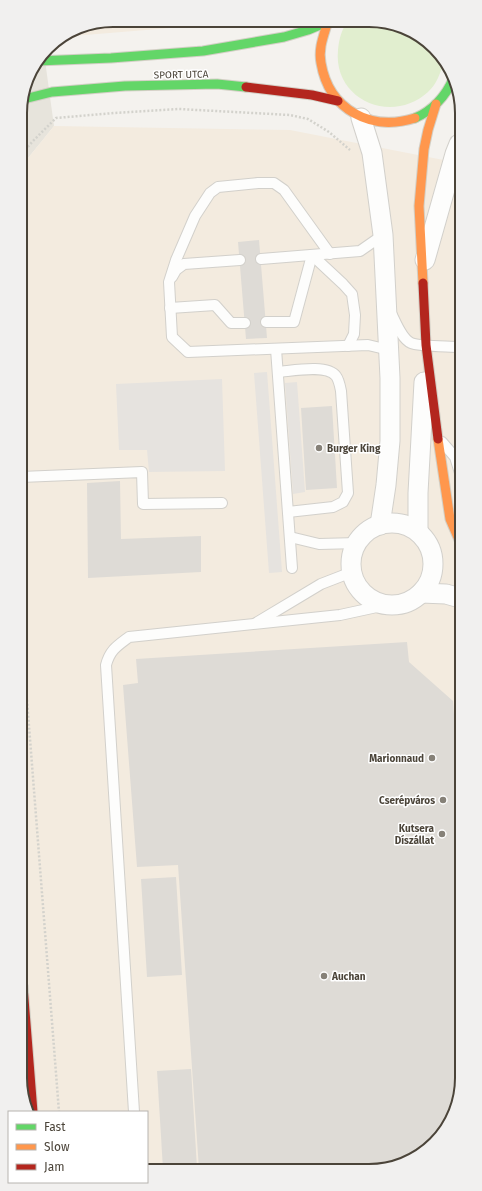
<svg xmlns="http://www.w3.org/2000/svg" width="482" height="1191" font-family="'Fira Sans',sans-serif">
<rect width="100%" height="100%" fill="#f4f2ee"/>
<!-- residential -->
<path fill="#e7e4dc" d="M 44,53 L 54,126 L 20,168 L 20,106 L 29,72 Z"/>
<!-- commercial -->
<g fill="#f3ebdf">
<path d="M 113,20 L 255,21 L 73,36 L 66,34 L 77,27 Z"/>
<path d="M 54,126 L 290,130 L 459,163 L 462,1084 L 393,1168 L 147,1169 L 147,1112 L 35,1112 L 23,930 L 20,168 Z"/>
</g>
<!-- green -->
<path fill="#e1eecf" d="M 348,21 L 387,22 L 435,47 L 444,62 C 440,73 437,84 428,92 C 392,125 333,100 338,50 C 339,40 341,30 348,21 Z"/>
<!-- parking -->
<g fill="#e6e3df">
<path d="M 267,372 L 282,572 L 269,573 L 254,373 Z"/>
<path d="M 222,379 L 225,471 L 149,472 L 147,450 L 119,450 L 116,384 Z"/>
<path d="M 297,382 L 305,492 L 293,494 L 285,383 Z"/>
</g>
<!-- building -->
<g fill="#dedbd6">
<path d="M 259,240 L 267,338 L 246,339 L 238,242 Z"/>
<path d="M 332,406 L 337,488 L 306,490 L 301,408 Z"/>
<path d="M 120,481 L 121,539 L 201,536 L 201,572 L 88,578 L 87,483 Z"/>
<path d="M 407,642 L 409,662 L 453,701 L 461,807 L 462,1084 L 443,1135 L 393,1168 L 199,1169 L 178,865 L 137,867 L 123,685 L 138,683 L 136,659 Z"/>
<path d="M 176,877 L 182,975 L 147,977 L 141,879 Z"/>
<path d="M 191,1069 L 197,1168 L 163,1169 L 157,1071 Z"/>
</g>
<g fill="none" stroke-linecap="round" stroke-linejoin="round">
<defs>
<g id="lane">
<path d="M 330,254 L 284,190 L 274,183 L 258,183 L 218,187 L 210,193 L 195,216 L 176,260 L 169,282 L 172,337 L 188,352 L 368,345 L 389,350"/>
<path d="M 312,255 L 343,284 L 352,294 L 355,315 L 354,334 L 348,346"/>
<path d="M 261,259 L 360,251 L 383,235"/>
<path d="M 172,277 L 176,270 L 184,264 L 240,260"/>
<path d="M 170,308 L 215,305 L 231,323 L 245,323"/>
<path d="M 392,315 C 396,323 402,339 411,343 C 420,347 449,346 460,347"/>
<path d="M 266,322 L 294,322 L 312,255"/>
<path d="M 276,349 L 292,568"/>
<path d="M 278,372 C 292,371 327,364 336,376 C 339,380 340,386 341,391 L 348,493 L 343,502 L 333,507 L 288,512"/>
<path d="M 442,442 L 455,457 L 460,473"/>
<path d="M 21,477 L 142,472 L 143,504 L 222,503"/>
<path d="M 290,537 L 319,544 L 358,543"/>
<path d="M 256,623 L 321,584 L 352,572"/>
<path d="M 134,1112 L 106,665 C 110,650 117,646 129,637 L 340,615 L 386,605"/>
</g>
<g id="street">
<path d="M 361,118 L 372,153 L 383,235 L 390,378 L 390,441 L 386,485 L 380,525"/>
<path d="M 425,260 L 455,154 L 459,144"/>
<circle cx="392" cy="564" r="41"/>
<path d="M 418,532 L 418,493 L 424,382"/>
<path d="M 421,593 L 446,594 L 460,598"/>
</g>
<g id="fast">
<path d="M 37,61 L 111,58 L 203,51 L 284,37 L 308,30 L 327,22"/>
<path d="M 24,99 L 52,92 L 125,86 L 217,84 L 246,87"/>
<path d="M 415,118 C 432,111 446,96 453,79"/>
</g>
<g id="slow">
<path d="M 328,21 C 324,35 318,48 321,63 C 329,110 371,132 415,118"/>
<path d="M 423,283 L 419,206 L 424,149 L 428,130 L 436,104"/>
<path d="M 438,439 L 450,519 L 460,542"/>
</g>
<g id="jam">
<path d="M 246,87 L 312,95 L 338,101"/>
<path d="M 423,283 L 426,345 L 438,439"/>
<path d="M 23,986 L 33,1112"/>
</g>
</defs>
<!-- lane casing -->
<use href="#lane" stroke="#d2d0cb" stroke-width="12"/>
<!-- street casing -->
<use href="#street" stroke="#d2d0cb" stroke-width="21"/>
<!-- fast casing -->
<use href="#fast" stroke="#d3cfc5" stroke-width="11"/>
<!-- slow casing -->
<use href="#slow" stroke="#d3cfc5" stroke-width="11"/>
<!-- jam casing -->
<use href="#jam" stroke="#d3cfc5" stroke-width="11"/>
<!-- path -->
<g stroke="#d3d2cc" stroke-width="2.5" stroke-dasharray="2 2" stroke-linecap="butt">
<path d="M 20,156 L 32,142 L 56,118 L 114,113 L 179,109 L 290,115 L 308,119 L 329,132 L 350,150"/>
<path d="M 22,636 L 59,1112"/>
<path d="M 459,786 L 461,786"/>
</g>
<!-- lane -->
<use href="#lane" stroke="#fdfdfc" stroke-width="10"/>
<!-- street -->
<use href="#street" stroke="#fdfdfc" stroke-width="19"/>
<!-- fast -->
<use href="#fast" stroke="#63d668" stroke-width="9"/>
<!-- slow -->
<use href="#slow" stroke="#ff974d" stroke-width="9"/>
<!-- jam -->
<use href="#jam" stroke="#b3261e" stroke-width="9"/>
</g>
<!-- markers -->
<g fill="#868178" stroke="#fff" stroke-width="1.5">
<circle cx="319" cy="448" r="4"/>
<circle cx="432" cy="758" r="4"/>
<circle cx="443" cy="800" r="4"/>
<circle cx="442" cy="834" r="4"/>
<circle cx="324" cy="976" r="4"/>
</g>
<g text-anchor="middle" stroke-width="3" stroke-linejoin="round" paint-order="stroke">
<!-- street labels -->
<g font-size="10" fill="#4b4439" stroke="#fff">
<text transform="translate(181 74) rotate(-1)" y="4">SPORT UTCA</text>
</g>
<!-- poi labels -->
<g font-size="10" font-weight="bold" fill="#4b4439" stroke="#fff" text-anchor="end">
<text x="327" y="452" text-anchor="start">Burger King</text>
<text x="424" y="762">Marionnaud</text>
<text x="435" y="804">Cserépváros</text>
<text x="434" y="832">Kutsera<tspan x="434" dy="12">Díszállat</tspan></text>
<text x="332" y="980" text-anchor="start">Auchan</text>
</g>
</g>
<!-- crop -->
<path d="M0 0H482V1191H0ZM113 27H369A86 86 0 0 1 455 113V1078A86 86 0 0 1 369 1164H113A86 86 0 0 1 27 1078V113A86 86 0 0 1 113 27Z" fill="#f1f0ef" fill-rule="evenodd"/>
<path fill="none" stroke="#4b4439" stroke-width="2" d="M113 27H369A86 86 0 0 1 455 113V1078A86 86 0 0 1 369 1164H113A86 86 0 0 1 27 1078V113A86 86 0 0 1 113 27Z"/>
<!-- legend -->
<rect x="8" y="1111" width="140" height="72" fill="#ffffff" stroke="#b7b4b0"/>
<rect x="16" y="1124" width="20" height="6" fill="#63d668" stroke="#b7b4b0"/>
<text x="44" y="1131" font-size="12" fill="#4b4439">Fast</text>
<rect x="16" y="1144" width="20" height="6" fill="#ff974d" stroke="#b7b4b0"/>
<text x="44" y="1151" font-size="12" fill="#4b4439">Slow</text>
<rect x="16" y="1164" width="20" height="6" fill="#b3261e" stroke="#b7b4b0"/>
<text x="44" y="1171" font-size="12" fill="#4b4439">Jam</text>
</svg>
